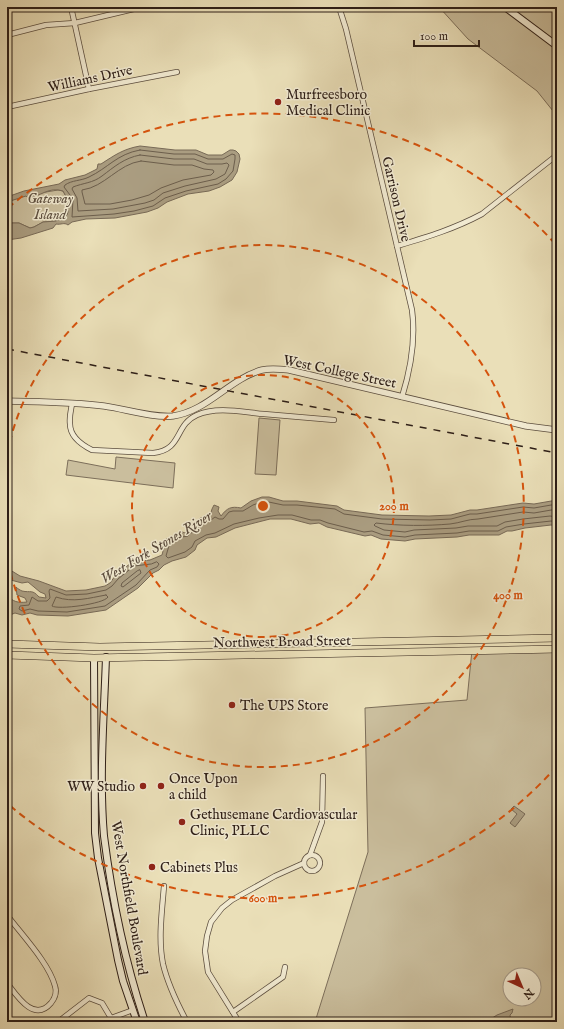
<svg xmlns="http://www.w3.org/2000/svg" width="564" height="1029" font-family="'IM FELL English',serif">
<rect width="100%" height="100%" fill="#eadfb8"/>
<filter id="stains"><feTurbulence type="fractalNoise" baseFrequency=".005" numOctaves="4"/><feColorMatrix values="0 0 0 0 .2 0 0 0 0 .09 0 0 0 0 .02 0 0 0 .5 -.17"/></filter>
<radialGradient id="worn" r=".72"><stop offset=".6" stop-color="#630" stop-opacity="0"/><stop offset="1" stop-color="#630" stop-opacity=".3"/></radialGradient>
<!-- green -->
<g fill="#cabe9d" stroke="#7c6e5a" fill-rule="evenodd">
<path d="M 439,7 L 557,7 L 557,116 L 537,91 L 468,39 Z"/>
<path d="M 58,190 L 63,191 L 69,202 L 67,207 L 68,212 L 67,216 L 56,221 L 43,222 L 34,227 L 30,228 L 19,223 L 7,223 L 7,202 L 26,195 L 28,198 L 33,197 L 40,193 Z"/>
<path d="M 259,418 L 280,420 L 276,475 L 255,474 Z"/>
<path d="M 116,457 L 175,463 L 173,488 L 66,475 L 68,460 L 115,469 Z"/>
<path d="M 472,650 L 557,652 L 557,1022 L 315,1022 L 368,852 L 365,708 L 467,700 ZM 510,975 L 534,975 L 534,999 L 510,999 Z"/>
</g>
<!-- water -->
<g fill="#aa9d81" stroke="#786a57">
<path d="M 140,146 L 175,150 L 196,150 L 208,155 L 222,155 L 230,150 L 233,150 L 236,151 L 239,154 L 240,159 L 237,172 L 232,180 L 220,187 L 209,191 L 188,194 L 167,202 L 158,208 L 147,212 L 115,218 L 86,219 L 72,222 L 68,225 C 64,222 61,225 56,224 L 53,228 L 21,238 L 7,240 L 7,223 L 19,223 L 30,228 L 34,227 L 43,222 L 56,221 L 67,215 L 68,212 L 67,207 L 69,202 L 63,191 C 49,186 40,197 28,198 L 26,196 L 7,202 L 7,197 L 24,191 L 59,184 L 65,180 L 85,175 L 97,169 L 98,164 L 101,164 C 115,155 123,149 140,146 Z"/>
<path d="M 262,497 L 269,497 L 283,501 L 297,501 L 337,506 L 344,510 L 382,515 L 429,516 L 451,515 L 470,510 L 477,510 L 523,503 L 534,504 L 557,500 L 557,526 L 551,525 L 525,528 L 512,531 L 507,531 L 499,535 L 469,535 L 457,537 L 415,539 L 405,541 L 381,539 L 371,535 L 365,536 L 327,527 L 319,523 L 310,524 L 291,519 L 270,519 L 235,528 L 216,537 L 207,538 L 197,545 L 195,550 L 186,557 L 172,561 L 164,565 L 159,570 L 153,573 L 138,588 L 106,610 L 68,616 L 37,615 L 30,613 L 22,615 L 15,613 L 10,615 L 7,614 L 7,595 C 13,602 18,603 27,602 L 25,598 L 17,595 L 16,587 C 18,589 20,590 22,591 C 31,593 32,589 39,597 L 46,598 L 45,594 L 40,592 L 28,582 L 22,583 L 7,579 L 7,568 L 20,576 L 39,581 L 66,591 L 86,590 L 105,586 L 110,583 L 115,576 L 132,562 L 150,560 L 162,555 L 166,539 L 178,535 L 180,531 L 185,533 L 190,528 L 193,529 L 200,518 L 210,516 L 212,509 L 214,505 L 219,507 L 218,511 L 221,516 C 227,508 231,506 241,508 L 251,501 Z"/>
<path d="M 514,806 L 525,814 L 515,827 L 510,823 L 517,814 L 511,809 Z"/>
<path d="M 513,1009 L 512,1013 L 510,1015 L 511,1022 L 486,1022 L 497,1015 Z"/>
</g>
<g fill="none" stroke-linecap="round" stroke-linejoin="round">
<!-- shore -->
<g stroke="#6c5e4c" stroke-width="1">
<path d="M 140,150 L 174,154 L 195,154 L 208,159 L 223,159 L 232,154 L 235,155 L 235,159 L 233,171 L 226,179 L 218,184 L 186,191 L 165,198 L 153,206 L 134,211 L 114,214 L 72,217 L 73,199 L 64,187 L 65,185 C 72,180 81,181 89,177 C 108,168 117,154 140,150 Z"/>
<path d="M 140,155 L 174,159 L 194,159 L 207,164 L 222,164 L 227,163 L 229,165 L 225,174 L 216,179 L 185,186 L 163,193 L 154,200 L 145,203 L 113,209 L 78,211 L 77,198 L 72,189 L 73,187 C 83,183 93,183 102,176 C 114,167 124,158 140,155 Z"/>
<path d="M 141,161 L 174,165 L 192,165 L 204,169 L 213,170 L 214,172 L 211,175 L 183,180 L 161,188 L 149,195 L 132,200 L 110,204 L 85,204 L 82,192 L 82,190 C 105,187 118,164 141,161 Z"/>
<path d="M 557,504 L 534,508 L 523,507 L 477,514 L 470,514 L 451,519 L 430,520 L 382,519 L 344,514 L 335,509 L 297,505 L 283,505 L 264,501 L 253,505 L 243,511 L 233,511 L 229,512 L 223,519 L 219,519 L 215,517 L 211,520 L 202,522 L 196,531 L 191,533 L 188,536 L 182,537 L 170,542 L 166,556 L 168,558 L 185,552 L 192,547 L 195,541 L 206,535 L 215,533 L 234,524 L 259,518 L 278,515 L 292,515 L 311,520 L 320,520 L 328,523 L 364,532 L 372,531 L 383,535 L 405,537 L 415,535 L 457,533 L 469,531 L 498,531 L 506,527 L 524,524 L 551,521 L 557,522"/>
<path d="M 557,509 L 534,513 L 523,512 L 478,519 C 468,519 460,523 450,524 C 427,526 400,526 376,523 L 374,525 L 375,526 L 384,530 L 405,532 L 414,530 L 456,528 L 468,526 L 497,526 L 505,522 L 523,519 L 550,516 L 557,517"/>
<path d="M 157,562 L 159,564 L 157,567 L 150,570 L 136,585 L 105,606 L 67,612 L 38,611 L 30,609 L 22,611 L 19,609 L 20,606 L 29,605 L 32,597 L 38,601 L 47,601 L 50,598 L 49,591 L 50,589 L 66,595 L 87,594 L 106,590 L 112,586 L 118,579 L 134,566 L 151,564 Z"/>
<path d="M 140,570 L 141,573 L 123,587 L 121,586 L 122,583 L 137,571 Z"/>
<path d="M 106,595 L 108,597 C 104,604 58,610 52,606 L 56,597 C 73,603 89,598 106,595 Z"/>
</g>
<defs>
<g id="minor">
<path d="M 71,7 L 89,89"/>
<path d="M 339,7 L 346,29 L 412,310 C 416,340 411,368 402,397"/>
<path d="M 7,35 L 46,25 L 75,23 L 142,7"/>
<path d="M 7,107 L 89,89 L 177,72"/>
<path d="M 397,246 C 427,237 454,229 482,214 L 557,155"/>
<path d="M 555,354 L 557,362"/>
<path d="M 72,404 C 71,410 69,417 70,424 C 70,436 82,445 92,450 L 153,453 C 183,450 174,425 197,415 C 217,406 242,412 264,414 C 287,416 310,418 334,420"/>
<path d="M 310,855 L 322,822 L 323,776"/>
<circle cx="312" cy="863" r="8"/>
<path d="M 164,886 C 162,911 158,939 163,964 C 167,981 179,1007 187,1022"/>
<path d="M 7,915 C 21,934 49,963 55,986 C 57,992 55,998 51,1003 C 34,1023 17,996 7,983"/>
<path d="M 233,1012 L 283,977 L 285,967"/>
<path d="M 58,1022 L 89,998 L 102,1003 L 111,1018"/>
<path d="M 108,1022 L 111,1018 L 133,1010"/>
<path d="M 239,1022 L 208,972 L 205,951 L 207,936 L 211,922 L 222,908 L 232,900 L 275,876 L 304,863"/>
</g>
<path id="tertiary" d="M 7,401 C 39,402 72,402 104,406 C 126,409 152,418 173,416 C 208,411 229,379 262,370 C 271,368 279,369 289,370 L 526,426 L 557,430"/>
<g id="secondary">
<path d="M 505,7 L 557,46"/>
<path d="M 106,657 C 104,717 99,777 104,836 C 112,899 125,962 145,1022"/>
<path d="M 94,658 L 95,833 L 98,858 L 118,960 L 123,981 L 137,1022"/>
</g>
<g id="primary">
<path d="M 7,644 L 100,647 L 557,638"/>
<path d="M 7,655 L 94,658 L 557,649"/>
</g>
</defs>
<!-- minor casing -->
<use href="#minor" stroke="#5c4e3f" stroke-width="6"/>
<!-- tertiary casing -->
<use href="#tertiary" stroke="#5c4e3f" stroke-width="7"/>
<!-- secondary casing -->
<use href="#secondary" stroke="#2d1e17" stroke-width="8"/>
<!-- primary casing -->
<use href="#primary" stroke="#2d1e17" stroke-width="8"/>
<!-- minor -->
<use href="#minor" stroke="#f1ead1" stroke-width="4.5"/>
<!-- tertiary -->
<use href="#tertiary" stroke="#f1ead1" stroke-width="5.5"/>
<!-- secondary -->
<use href="#secondary" stroke="#f1ead1" stroke-width="6"/>
<!-- primary -->
<use href="#primary" stroke="#eadfb8" stroke-width="7"/>
<!-- rail -->
<path stroke="#2d1e17" stroke-width="1.5" stroke-dasharray="7 7" stroke-linecap="butt" d="M 7,349 L 557,453"/>
</g>
<!-- distance rings -->
<g fill="none" stroke="#d5530d" stroke-width="2" stroke-dasharray="7 5">
<circle cx="263" cy="506" r="131"/>
<path d="M7 454A261 261 0 1 1 7 558"/>
<path d="M557 766A392 392 0 0 1 8 804M8 208A392 392 0 0 1 557 246"/>
</g>
<!-- markers -->
<g fill="#8f2418" stroke="#f1ead1" stroke-width="1.5">
<circle cx="278" cy="102" r="4"/>
<circle cx="232" cy="705" r="4"/>
<circle cx="143" cy="786" r="4"/>
<circle cx="161" cy="786" r="4"/>
<circle cx="182" cy="822" r="4"/>
<circle cx="152" cy="867" r="4"/>
</g>
<g text-anchor="middle" stroke-width="3" stroke-linejoin="round" paint-order="stroke">
<!-- street labels -->
<g font-size="14" fill="#2d1e17" stroke="#f1ead1">
<text transform="translate(90 78) rotate(-12)" y="5">Williams Drive</text>
<text transform="translate(397 199) rotate(77)" y="5">Garrison Drive</text>
<text transform="translate(340 371) rotate(12)" y="5">West College Street</text>
<text transform="translate(282 641) rotate(-1)" y="5">Northwest Broad Street</text>
<text transform="translate(130 898) rotate(80)" y="5">West Northfield Boulevard</text>
</g>
<!-- poi labels -->
<g font-size="14" fill="#2d1e17" stroke="#f1ead1" text-anchor="start">
<text x="286" y="99">Murfreesboro<tspan x="286" dy="16">Medical Clinic</tspan></text>
<text x="240" y="710">The UPS Store</text>
<text x="169" y="783">Once Upon<tspan x="169" dy="16">a child</tspan></text>
<text x="135" y="791" text-anchor="end">WW Studio</text>
<text x="190" y="819">Gethusemane Cardiovascular<tspan x="190" dy="16">Clinic, PLLC</tspan></text>
<text x="160" y="872">Cabinets Plus</text>
</g>
<!-- park labels -->
<g font-size="14" font-style="italic" fill="#5c4e3f" stroke="#f1ead1">
<text x="50" y="203">Gateway<tspan x="50" dy="16">Island</tspan></text>
</g>
<!-- water labels -->
<g font-size="15" font-style="italic" fill="#594a3c" stroke="#f1ead1">
<text transform="translate(156 547) rotate(-31)" y="5">West Fork Stones River</text>
</g>
</g>
<circle cx="263" cy="506" r="6" fill="#d5530d" stroke="#f1ead1" stroke-width="2"/>
<g font-size="12" text-anchor="middle" font-weight="bold" fill="#d5530d" stroke="#f1ead1" stroke-width="3" stroke-linejoin="round" paint-order="stroke">
<text x="394" y="510">200 m</text>
<text x="508" y="599">400 m</text>
<text x="263" y="902">600 m</text>
</g>
<!-- margin -->
<rect width="564" height="1029" fill="none" stroke="#eadfb8" stroke-width="24"/>
<rect x="8" y="8" width="548" height="1013" fill="none" stroke="#2d1e17" stroke-width="2"/>
<rect x="12" y="12" width="540" height="1005" fill="none" stroke="#2d1e17"/>
<!-- north arrow -->
<g transform="translate(522 987) rotate(136)"><circle r="19" fill="#f1ead1" stroke="#a39887"/>
<path d="M0-3L7 15L0 10L-7 15Z" fill="#8f2418"/>
<text y="-6" font-size="11" font-weight="bold" text-anchor="middle" fill="#2d1e17">N</text>
</g>
<!-- scale -->
<path d="M414 40v6h65v-6" fill="none" stroke="#2d1e17" stroke-width="2"/>
<text x="420" y="40" font-size="12" fill="#2d1e17" stroke="#f1ead1" stroke-width="3" paint-order="stroke">100 m</text>
<rect width="100%" height="100%" filter="url(#stains)"/>
<rect width="100%" height="100%" fill="url(#worn)"/>
</svg>
